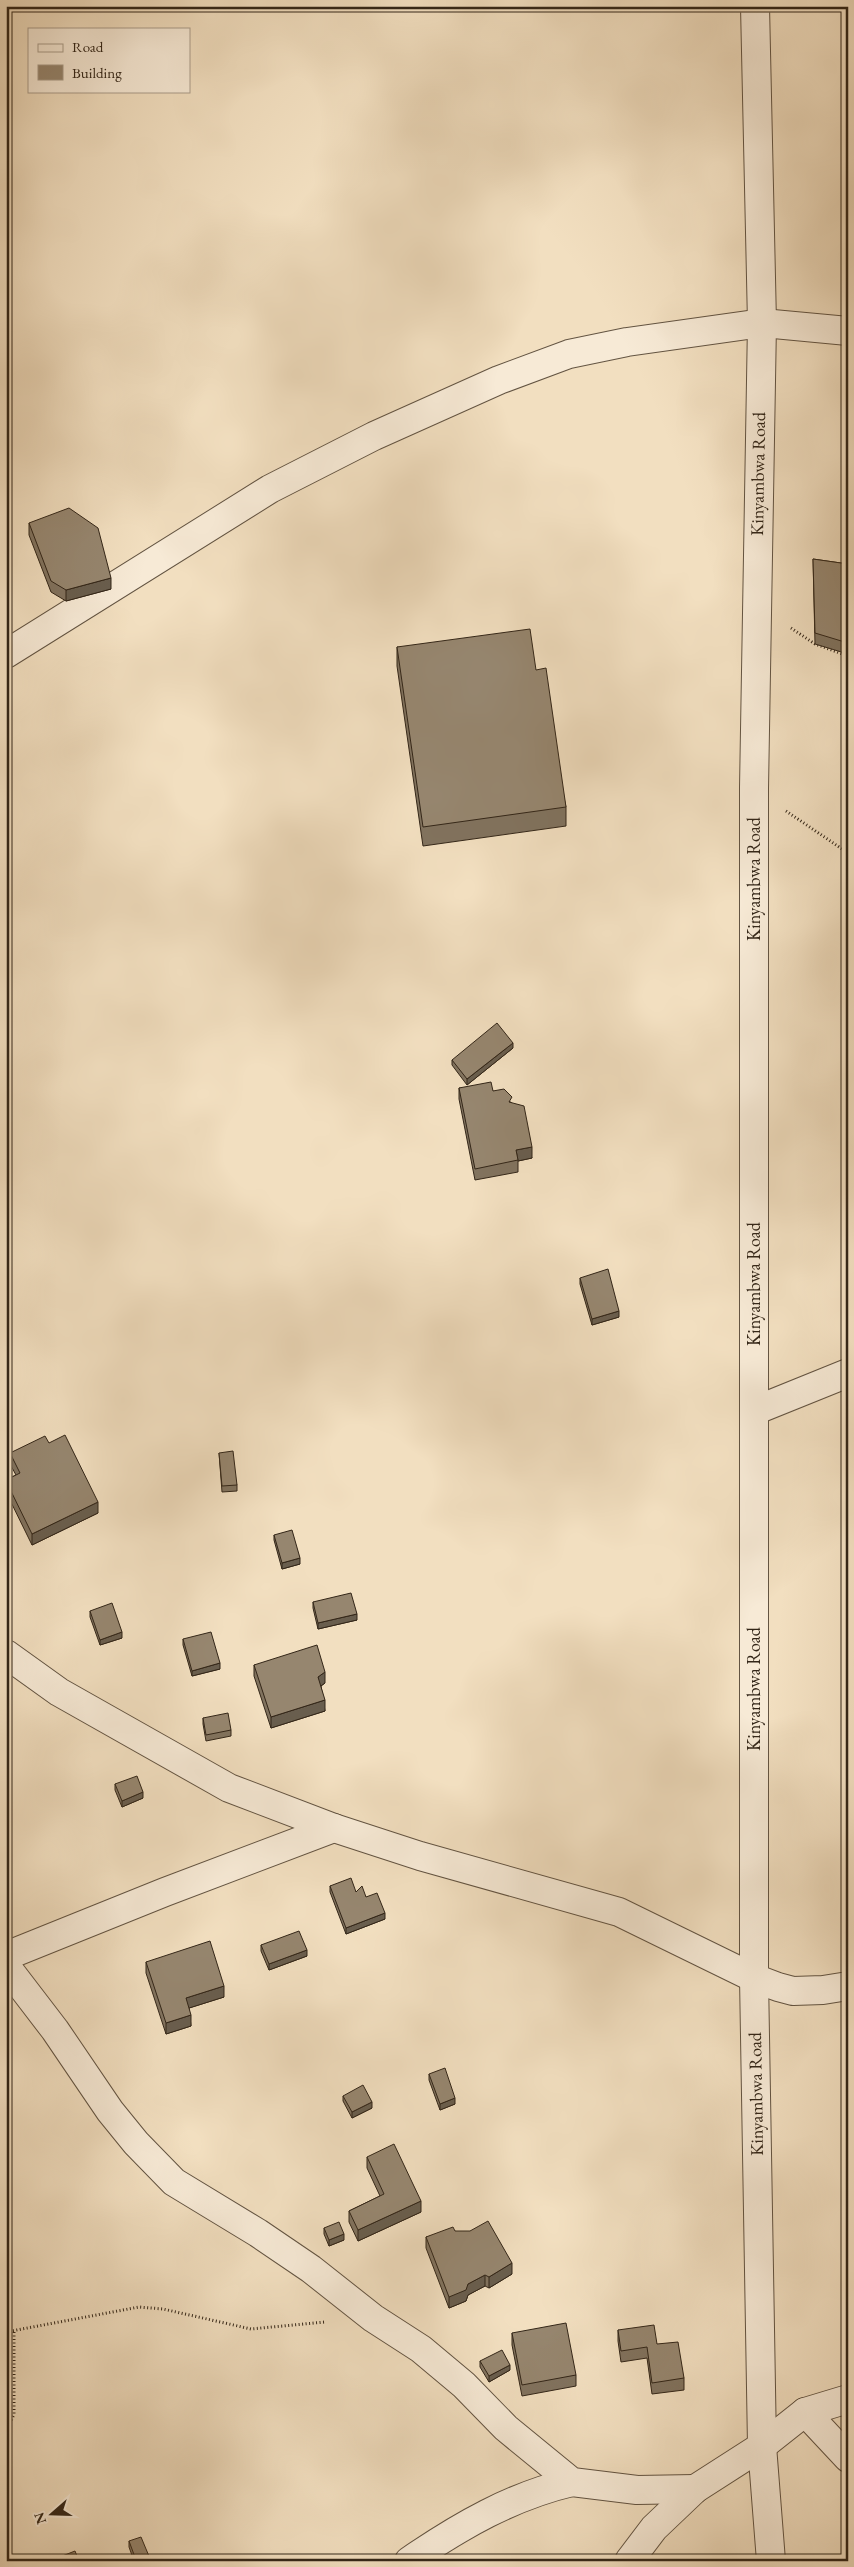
<svg xmlns="http://www.w3.org/2000/svg" width="854" height="2567" font-family="'EB Garamond',serif">
<rect width="100%" height="100%" fill="#f2dfc0"/>
<filter id="stains"><feTurbulence type="fractalNoise" baseFrequency=".004" numOctaves="4"/><feColorMatrix values="0 0 0 0 .2 0 0 0 0 .09 0 0 0 0 .02 0 0 0 .5 -.17"/></filter>
<radialGradient id="worn" r=".72"><stop offset=".6" stop-color="#630" stop-opacity="0"/><stop offset="1" stop-color="#630" stop-opacity=".3"/></radialGradient>
<g fill="none" stroke-linecap="round" stroke-linejoin="round">
<defs>
<g id="minor">
<path d="M 6,654 L 270,489 L 374,436 L 499,380 L 569,354 L 627,342 L 762,323 L 848,331"/>
<path d="M 754,1411 L 848,1373"/>
<path d="M 6,1654 L 59,1692 L 229,1788 L 334,1828 L 420,1856 L 619,1912 L 754,1978 L 778,1987 L 793,1991 L 823,1990 L 848,1986"/>
<path d="M 6,1956 L 165,1892 L 334,1828"/>
<path d="M 6,1966 L 55,2030 L 110,2111 L 136,2143 L 174,2182 L 258,2233 L 311,2269 L 373,2318 L 421,2349 L 464,2385 L 506,2428 L 572,2482 L 637,2490 L 695,2489"/>
<path d="M 805,2412 L 848,2458"/>
<path d="M 409,2561 C 460,2526 512,2496 572,2482"/>
<path d="M 629,2561 L 654,2528 L 695,2489 L 762,2446 L 805,2412 L 848,2399"/>
</g>
<path id="tertiary" d="M 755,6 L 762,323 L 754,788 L 754,1978 L 762,2446 L 771,2561"/>
</defs>
<!-- minor casing -->
<use href="#minor" stroke="#635442" stroke-width="30"/>
<!-- tertiary casing -->
<use href="#tertiary" stroke="#635442" stroke-width="30"/>
<!-- path -->
<g stroke="#332618" stroke-width="3" stroke-dasharray="1 2.5" stroke-linecap="butt">
<path d="M 791,628 L 815,644 L 848,656"/>
<path d="M 786,811 L 848,853"/>
<path d="M 6,2332 L 139,2307 L 163,2309 L 251,2329 L 325,2322"/>
<path d="M 6,2433 L 14,2414 L 14,2331"/>
</g>
<!-- minor -->
<use href="#minor" stroke="#f7ead6" stroke-width="28"/>
<!-- tertiary -->
<use href="#tertiary" stroke="#f7ead6" stroke-width="28"/>
</g>
<!-- wall -->
<g fill="#81735f" stroke="#332618">
<path d="M 29,523 L 111,589 L 66,601 L 51,592 L 29,535 Z"/>
<path d="M 813,559 L 848,564 L 848,654 L 815,644 Z"/>
<path d="M 397,647 L 536,670 L 566,807 L 566,826 L 423,846 L 397,666 Z"/>
<path d="M 513,1048 L 467,1085 L 452,1065 L 452,1060 Z"/>
<path d="M 459,1088 L 493,1091 L 512,1103 L 532,1158 L 518,1161 L 518,1172 L 475,1180 L 459,1099 Z"/>
<path d="M 580,1278 L 619,1317 L 592,1325 L 580,1284 Z"/>
<path d="M 49,1443 L 98,1513 L 32,1545 L 6,1492 L 6,1480 L 16,1475 L 10,1464 L 10,1453 Z"/>
<path d="M 219,1453 L 237,1485 L 237,1491 L 222,1492 Z"/>
<path d="M 274,1535 L 300,1564 L 282,1569 L 274,1540 Z"/>
<path d="M 313,1602 L 357,1620 L 318,1629 L 313,1608 Z"/>
<path d="M 90,1611 L 122,1638 L 100,1645 L 90,1617 Z"/>
<path d="M 183,1639 L 220,1669 L 192,1676 L 183,1645 Z"/>
<path d="M 254,1665 L 325,1683 L 321,1686 L 325,1711 L 271,1728 L 254,1676 Z"/>
<path d="M 203,1718 L 231,1730 L 231,1736 L 206,1741 L 203,1724 Z"/>
<path d="M 115,1784 L 143,1798 L 122,1807 L 115,1790 Z"/>
<path d="M 330,1886 L 356,1892 L 366,1897 L 385,1919 L 346,1934 L 330,1892 Z"/>
<path d="M 261,1945 L 307,1956 L 269,1970 L 261,1951 Z"/>
<path d="M 146,1962 L 224,1997 L 189,2008 L 191,2026 L 166,2034 L 146,1973 Z"/>
<path d="M 429,2074 L 455,2104 L 440,2110 L 429,2080 Z"/>
<path d="M 343,2096 L 372,2108 L 352,2118 L 343,2101 Z"/>
<path d="M 367,2157 L 421,2212 L 358,2241 L 349,2222 L 349,2211 L 380,2196 L 367,2168 Z"/>
<path d="M 324,2228 L 344,2240 L 329,2246 L 324,2234 Z"/>
<path d="M 455,2231 L 512,2274 L 489,2288 L 485,2286 L 468,2295 L 466,2301 L 449,2308 L 426,2248 L 426,2237 Z"/>
<path d="M 618,2330 L 657,2344 L 684,2378 L 684,2390 L 652,2394 L 647,2358 L 621,2362 L 618,2341 Z"/>
<path d="M 512,2333 L 576,2375 L 576,2386 L 522,2396 L 512,2345 Z"/>
<path d="M 480,2361 L 510,2370 L 489,2382 L 480,2367 Z"/>
<path d="M 129,2541 L 151,2561 L 134,2561 L 129,2547 Z"/>
</g>
<!-- shaded-wall -->
<g fill="#695e4e" stroke="#332618">
<path d="M 111,578 L 111,589 L 66,601 L 66,590 Z"/>
<path d="M 513,1043 L 513,1048 L 467,1085 L 467,1079 Z"/>
<path d="M 532,1147 L 532,1158 L 518,1161 L 516,1150 Z"/>
<path d="M 619,1311 L 619,1317 L 592,1325 L 592,1319 Z"/>
<path d="M 98,1502 L 98,1513 L 32,1545 L 32,1534 Z"/>
<path d="M 300,1558 L 300,1564 L 282,1569 L 282,1563 Z"/>
<path d="M 357,1614 L 357,1620 L 318,1629 L 318,1623 Z"/>
<path d="M 122,1632 L 122,1638 L 100,1645 L 100,1640 Z"/>
<path d="M 220,1663 L 220,1669 L 192,1676 L 192,1671 Z"/>
<path d="M 325,1672 L 325,1683 L 318,1688 L 318,1677 Z"/>
<path d="M 325,1700 L 325,1711 L 271,1728 L 271,1717 Z"/>
<path d="M 8,1770 L 8,1781 L 6,1782 L 6,1771 Z"/>
<path d="M 143,1792 L 143,1798 L 122,1807 L 122,1801 Z"/>
<path d="M 10,1798 L 10,1809 L 6,1810 L 6,1799 Z"/>
<path d="M 385,1913 L 385,1919 L 346,1934 L 346,1928 Z"/>
<path d="M 307,1950 L 307,1956 L 269,1970 L 269,1964 Z"/>
<path d="M 224,1986 L 224,1997 L 186,2009 L 186,1998 Z"/>
<path d="M 191,2015 L 191,2026 L 166,2034 L 166,2023 Z"/>
<path d="M 455,2098 L 455,2104 L 440,2110 L 440,2104 Z"/>
<path d="M 372,2102 L 372,2108 L 352,2118 L 352,2112 Z"/>
<path d="M 421,2201 L 421,2212 L 358,2241 L 358,2230 Z"/>
<path d="M 344,2234 L 344,2240 L 329,2246 L 329,2240 Z"/>
<path d="M 512,2263 L 512,2274 L 489,2288 L 489,2277 Z"/>
<path d="M 485,2275 L 485,2286 L 468,2295 L 466,2301 L 449,2308 L 449,2297 L 468,2284 Z"/>
<path d="M 510,2365 L 510,2370 L 489,2382 L 489,2376 Z"/>
</g>
<!-- building -->
<g fill="#96866f" stroke="#332618">
<path d="M 69,508 L 98,528 L 111,578 L 66,590 L 51,581 L 29,523 Z"/>
<path d="M 813,559 L 848,564 L 848,643 L 815,633 Z"/>
<path d="M 530,629 L 536,670 L 546,668 L 566,807 L 423,827 L 397,647 Z"/>
<path d="M 497,1023 L 513,1043 L 467,1079 L 452,1060 Z"/>
<path d="M 491,1082 L 493,1091 L 504,1089 L 512,1097 L 509,1102 L 524,1106 L 532,1147 L 516,1150 L 518,1160 L 475,1169 L 459,1088 Z"/>
<path d="M 608,1269 L 619,1311 L 592,1319 L 580,1278 Z"/>
<path d="M 65,1435 L 98,1502 L 32,1534 L 6,1481 L 6,1480 L 20,1473 L 10,1453 L 45,1436 L 49,1443 Z"/>
<path d="M 233,1451 L 237,1485 L 222,1486 L 219,1453 Z"/>
<path d="M 292,1530 L 300,1558 L 282,1563 L 274,1535 Z"/>
<path d="M 351,1593 L 357,1614 L 318,1623 L 313,1602 Z"/>
<path d="M 112,1603 L 122,1632 L 100,1640 L 90,1611 Z"/>
<path d="M 211,1632 L 220,1663 L 192,1671 L 183,1639 Z"/>
<path d="M 317,1645 L 325,1672 L 318,1677 L 325,1700 L 271,1717 L 254,1665 Z"/>
<path d="M 228,1713 L 231,1730 L 206,1735 L 203,1718 Z"/>
<path d="M 137,1776 L 143,1792 L 122,1801 L 115,1784 Z"/>
<path d="M 6,1788 L 10,1798 L 6,1799 Z"/>
<path d="M 351,1878 L 356,1892 L 362,1886 L 366,1897 L 377,1893 L 385,1913 L 346,1928 L 330,1886 Z"/>
<path d="M 299,1931 L 307,1950 L 269,1964 L 261,1945 Z"/>
<path d="M 210,1941 L 224,1986 L 186,1998 L 191,2015 L 166,2023 L 146,1962 Z"/>
<path d="M 445,2068 L 455,2098 L 440,2104 L 429,2074 Z"/>
<path d="M 363,2085 L 372,2102 L 352,2112 L 343,2096 Z"/>
<path d="M 394,2144 L 421,2201 L 358,2230 L 349,2211 L 384,2194 L 367,2157 Z"/>
<path d="M 488,2221 L 512,2263 L 489,2277 L 485,2275 L 468,2284 L 466,2290 L 449,2297 L 426,2237 L 453,2227 L 455,2231 L 470,2231 Z"/>
<path d="M 339,2222 L 344,2234 L 329,2240 L 324,2228 Z"/>
<path d="M 566,2323 L 576,2375 L 522,2385 L 512,2333 Z"/>
<path d="M 654,2325 L 657,2344 L 678,2342 L 684,2378 L 652,2383 L 647,2347 L 621,2351 L 618,2330 Z"/>
<path d="M 502,2350 L 510,2365 L 489,2376 L 480,2361 Z"/>
<path d="M 141,2537 L 151,2561 L 135,2561 L 136,2560 L 129,2541 Z"/>
<path d="M 75,2551 L 79,2561 L 52,2561 L 52,2560 Z"/>
</g>
<g text-anchor="middle" stroke-width="4" stroke-linejoin="round" paint-order="stroke">
<!-- street labels -->
<g font-size="18" fill="#332618" stroke="#f7ead6">
<text transform="translate(758 474) rotate(-89)" y="6">Kinyambwa Road</text>
<text transform="translate(754 879) rotate(-90)" y="6">Kinyambwa Road</text>
<text transform="translate(754 1284) rotate(-90)" y="6">Kinyambwa Road</text>
<text transform="translate(754 1689) rotate(-90)" y="6">Kinyambwa Road</text>
<text transform="translate(756 2094) rotate(-91)" y="6">Kinyambwa Road</text>
</g>
</g>
<!-- margin -->
<rect width="854" height="2567" fill="none" stroke="#f2dfc0" stroke-width="25"/>
<rect x="8" y="8" width="839" height="2552" fill="none" stroke="#332618" stroke-width="2.5"/>
<rect x="12" y="12" width="829" height="2542" fill="none" stroke="#332618"/>
<!-- legend -->
<rect x="28" y="28" width="162" height="65" fill="#f7ead6" stroke="#a99c8a"/>
<rect x="38" y="44" width="25" height="8" fill="#f7ead6" stroke="#a99c8a"/>
<text x="72" y="52" font-size="15" fill="#332618">Road</text>
<rect x="38" y="65" width="25" height="15" fill="#96866f" stroke="#a99c8a"/>
<text x="72" y="78" font-size="15" fill="#332618">Building</text>
<!-- north arrow -->
<g transform="translate(52 2514) rotate(250)" stroke="#f7ead6" stroke-width="4" paint-order="stroke">
<path d="M0-4L9 19L0 12L-9 19Z" fill="#332618"/>
<text y="-8" font-size="14" font-weight="bold" text-anchor="middle" fill="#332618">N</text>
</g>
<rect width="100%" height="100%" filter="url(#stains)"/>
<rect width="100%" height="100%" fill="url(#worn)"/>
</svg>
